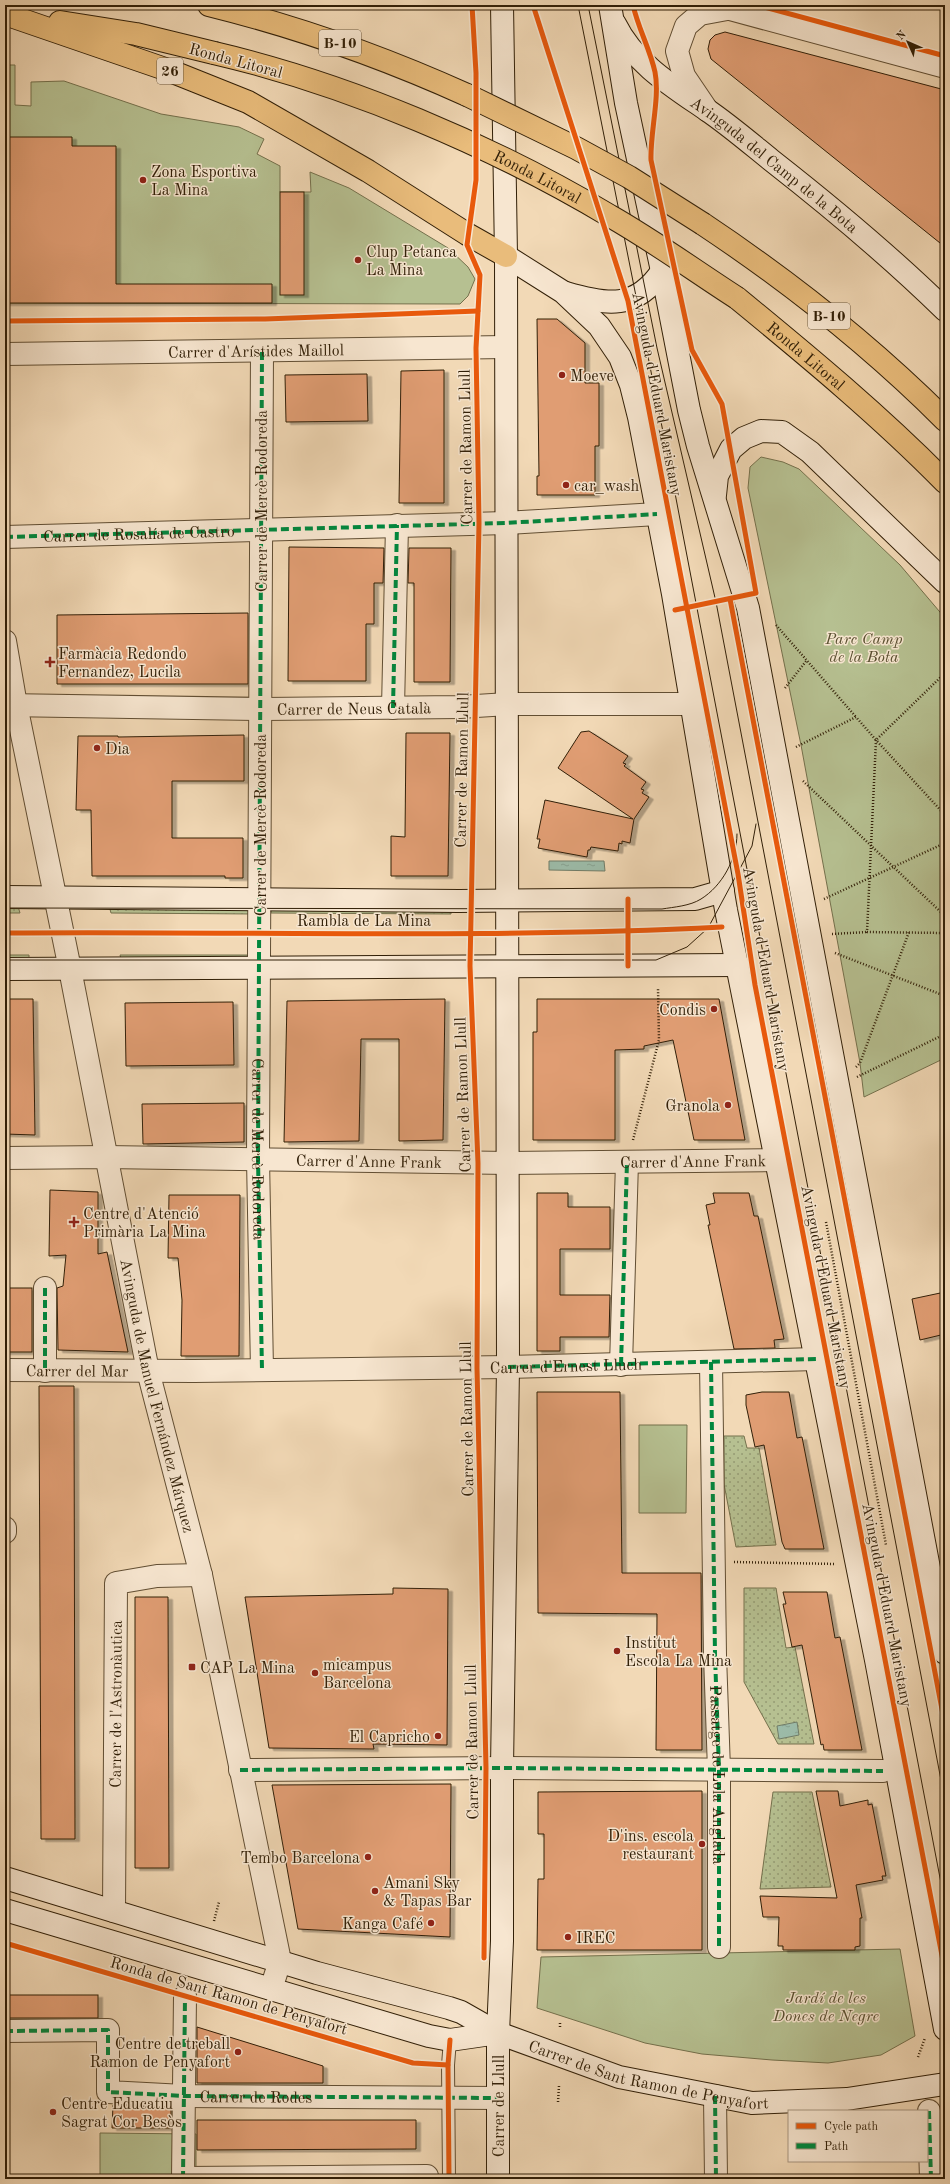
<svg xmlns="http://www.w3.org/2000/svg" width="950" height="2184" font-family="'Old Standard TT',serif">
<defs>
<pattern id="grass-dots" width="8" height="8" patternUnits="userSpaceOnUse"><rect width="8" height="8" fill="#b6c091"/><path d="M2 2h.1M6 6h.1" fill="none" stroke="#959b74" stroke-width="1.8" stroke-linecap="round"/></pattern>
<pattern id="water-ripples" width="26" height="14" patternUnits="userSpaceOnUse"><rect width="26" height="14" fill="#9cbba8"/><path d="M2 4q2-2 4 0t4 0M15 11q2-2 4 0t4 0" fill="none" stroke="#87a08f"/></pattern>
<filter id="shadow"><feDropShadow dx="4.5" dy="2.5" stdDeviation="0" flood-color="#0004"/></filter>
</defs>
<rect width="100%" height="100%" fill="#f2d9b6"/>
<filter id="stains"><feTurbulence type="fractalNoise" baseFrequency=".005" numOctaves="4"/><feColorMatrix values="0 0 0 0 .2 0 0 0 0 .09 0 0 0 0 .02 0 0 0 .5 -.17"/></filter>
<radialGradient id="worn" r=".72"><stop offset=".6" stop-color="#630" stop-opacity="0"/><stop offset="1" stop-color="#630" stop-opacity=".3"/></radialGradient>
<!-- grass -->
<g fill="url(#grass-dots)" stroke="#74704c">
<path d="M 108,902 L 254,903 L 254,914 L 111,913 Z"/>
<path d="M 451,902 L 451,914 L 271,913 L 272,903 Z"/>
<path d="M 5,903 L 17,903 L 20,913 L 5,913 Z"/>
<path d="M 5,955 L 29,955 L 29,965 L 5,966 Z"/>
<path d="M 120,955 L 253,955 L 253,965 L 123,966 Z"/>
<path d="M 724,1436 L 744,1436 L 747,1448 L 759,1448 L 776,1545 L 736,1547 L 724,1484 Z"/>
<path d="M 744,1588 L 776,1588 L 786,1648 L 795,1647 L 814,1744 L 778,1744 L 744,1682 Z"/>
<path d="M 773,1792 L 812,1792 L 831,1887 L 760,1889 Z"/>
</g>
<!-- park -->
<g fill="#b6c091" stroke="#74704c">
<path d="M 5,65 L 15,65 L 15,105 L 31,106 L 31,82 L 64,81 L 161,114 L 239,127 L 264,139 L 257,154 L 280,166 L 280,192 L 311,192 L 310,172 L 349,188 L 448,248 L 468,267 L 475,279 L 468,296 L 460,304 L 5,303 Z"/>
<path d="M 761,457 L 783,462 L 799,469 L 900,565 L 945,618 L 945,1058 L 864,1097 L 860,1063 L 801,745 L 748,488 L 750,467 Z"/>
<path d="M 639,1425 L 687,1425 L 686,1513 L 639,1513 Z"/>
<path d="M 900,1949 L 915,2036 L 881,2055 L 828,2063 L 772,2060 L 702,2054 L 645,2043 L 537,2008 L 541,1957 Z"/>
<path d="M 100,2133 L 196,2134 L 196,2179 L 100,2179 Z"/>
</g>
<!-- water -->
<g fill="url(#water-ripples)" stroke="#717d68">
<path d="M 549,861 L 604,861 L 605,871 L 549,870 Z"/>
<path d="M 797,1722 L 799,1735 L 779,1739 L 777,1726 Z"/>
</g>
<!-- building -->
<g fill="#e09d73" stroke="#311f07" filter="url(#shadow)">
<path d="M 725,32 L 945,90 L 945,247 L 711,59 L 708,49 L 710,40 L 715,35 Z"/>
<path d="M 5,137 L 72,137 L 72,146 L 116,146 L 116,284 L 272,284 L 272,303 L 5,303 Z"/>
<rect x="280" y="192" width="24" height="103"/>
<path d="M 537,319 L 557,319 L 585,343 L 585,383 L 599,383 L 599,446 L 595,446 L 595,495 L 537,495 L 537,476 L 539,476 Z"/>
<path d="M 444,370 L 444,503 L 399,503 L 401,371 Z"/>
<path d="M 367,374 L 368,421 L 286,422 L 285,375 Z"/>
<path d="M 289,547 L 384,548 L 383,583 L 374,583 L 374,624 L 366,624 L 366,681 L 288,681 Z"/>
<path d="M 409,548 L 451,548 L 450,682 L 414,682 L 414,583 L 408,583 Z"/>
<path d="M 248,613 L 248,684 L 57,684 L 57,615 Z"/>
<path d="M 589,731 L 628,756 L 623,763 L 626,764 L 624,766 L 646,782 L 641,789 L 644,790 L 642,793 L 649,797 L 634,819 L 630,843 L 622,841 L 622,844 L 619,843 L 618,851 L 591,847 L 590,850 L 588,850 L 587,857 L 538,848 L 540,839 L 537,839 L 545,800 L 633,819 L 558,768 L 581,732 Z"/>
<path d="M 406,733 L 450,733 L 448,876 L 391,876 L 391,836 L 405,837 Z"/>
<path d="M 244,735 L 244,781 L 172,781 L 172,838 L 243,838 L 243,878 L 225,878 L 225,876 L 92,876 L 91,810 L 76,810 L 78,736 L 118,736 L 118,737 Z"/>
<path d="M 5,999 L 33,999 L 35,1135 L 5,1134 Z"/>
<path d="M 445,999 L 443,1140 L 399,1141 L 399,1039 L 361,1039 L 359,1141 L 284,1142 L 287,1001 Z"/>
<path d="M 537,999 L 719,999 L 745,1140 L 694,1140 L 673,1040 L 644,1046 L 644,1049 L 615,1050 L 615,1140 L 533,1140 L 533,1032 L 537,1032 Z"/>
<path d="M 233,1002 L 234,1065 L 126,1066 L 125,1003 Z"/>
<path d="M 244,1103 L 244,1142 L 143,1144 L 142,1104 Z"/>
<path d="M 50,1190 L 98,1192 L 98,1254 L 107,1252 L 128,1352 L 58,1350 L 57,1288 L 63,1286 L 66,1255 L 49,1256 Z"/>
<path d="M 537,1193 L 568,1193 L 568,1207 L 610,1207 L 610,1249 L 560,1249 L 560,1295 L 610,1295 L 609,1337 L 560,1337 L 560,1351 L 537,1351 Z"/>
<path d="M 713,1193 L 749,1193 L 754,1216 L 758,1216 L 784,1339 L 774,1340 L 775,1348 L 734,1349 L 708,1225 L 710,1225 L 706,1205 L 715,1203 Z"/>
<path d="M 169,1195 L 240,1195 L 239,1356 L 181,1356 L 182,1300 L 178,1258 L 168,1258 Z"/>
<rect x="5" y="1288" width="27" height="64"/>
<path d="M 945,1292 L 945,1334 L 920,1340 L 912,1299 Z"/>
<path d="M 39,1386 L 74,1386 L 75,1839 L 41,1839 Z"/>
<path d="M 537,1392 L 620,1392 L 622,1573 L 701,1573 L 702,1750 L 656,1750 L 657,1614 L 538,1613 Z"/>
<path d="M 762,1392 L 789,1392 L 797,1438 L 802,1437 L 824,1549 L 785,1549 L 782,1542 L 764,1445 L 755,1447 L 746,1405 L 746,1395 Z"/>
<path d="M 393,1588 L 448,1589 L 447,1745 L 373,1744 L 374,1749 L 269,1748 L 245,1597 L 393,1594 Z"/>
<path d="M 783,1592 L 827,1592 L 835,1638 L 840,1637 L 862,1750 L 824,1750 L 823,1744 L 821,1745 L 802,1645 L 792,1647 L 783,1604 L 786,1604 Z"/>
<path d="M 135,1597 L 168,1597 L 169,1868 L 135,1868 Z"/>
<path d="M 451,1784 L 450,1937 L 298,1929 L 272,1785 Z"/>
<path d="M 702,1791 L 702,1950 L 537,1950 L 538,1879 L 544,1879 L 544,1834 L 538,1834 L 538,1792 Z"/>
<path d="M 816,1791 L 838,1791 L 840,1806 L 868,1800 L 868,1805 L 872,1804 L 886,1876 L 882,1876 L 883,1880 L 856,1885 L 862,1918 L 860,1918 L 860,1946 L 855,1947 L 855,1950 L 783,1950 L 783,1946 L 778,1946 L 779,1917 L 763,1917 L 760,1896 L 837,1898 Z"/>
<rect x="5" y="1995" width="93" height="23"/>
<path d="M 197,2027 L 323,2066 L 323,2083 L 197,2083 Z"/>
<path d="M 113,2105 L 171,2108 L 171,2128 L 112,2128 Z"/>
<path d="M 197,2120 L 416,2120 L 416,2149 L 197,2150 Z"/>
</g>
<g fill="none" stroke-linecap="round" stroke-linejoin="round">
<defs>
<path id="lane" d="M 449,2179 L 448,2065 L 450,2040"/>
<g id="street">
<path d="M 715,5 L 945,67"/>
<path d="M 707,110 L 684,76 L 677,51 L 686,26 L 700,14 L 727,9"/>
<path id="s1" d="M 262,352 L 258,1159 L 262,1370"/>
<path id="s2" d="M 5,354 L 506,347"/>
<path id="s3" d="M 5,537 L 506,523 L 657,514"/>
<path id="s4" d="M 5,641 L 16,705 L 70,969 L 148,1371 L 201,1575 L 280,1961 L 271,1989"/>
<path id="s5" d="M 5,705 L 264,709 L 460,707 L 508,704 L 692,704"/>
<path d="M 393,708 L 397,525"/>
<path id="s6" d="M 5,1158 L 106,1157 L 508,1163 L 776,1160"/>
<path d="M 45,1288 L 45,1371"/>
<path id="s7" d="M 711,1362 L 715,1655 L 719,1770 L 719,1947"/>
<path d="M 621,1365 L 627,1162"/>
<path id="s8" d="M 5,1370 L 194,1371 L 508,1367 L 816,1359"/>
<path d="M 5,1528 L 5,1532"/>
<path d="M 240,1770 L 502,1768 L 883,1771"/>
<path id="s9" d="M 114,1911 L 116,1583 L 157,1576 L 201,1575"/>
<path d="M 5,2031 L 108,2030 L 108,2092 L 184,2096 L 498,2098"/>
<path d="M 715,2096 L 716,2179"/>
<path d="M 929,2111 L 931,2179"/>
<path d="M 183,2178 L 427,2176"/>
<path d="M 183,2179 L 185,1996"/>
</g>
<g id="secondary">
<path d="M 610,5 L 626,103 L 662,271 L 689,410 L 698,446 L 748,608 L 945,1653"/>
<path id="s10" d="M 615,24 C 634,63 672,86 707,110 C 729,125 750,143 771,160 C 831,207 891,257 945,310"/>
<path d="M 506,256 L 563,292 L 599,326 L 620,357 L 631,385 L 639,417 L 673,594 L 726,910 L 876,1660 L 945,2029"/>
<path d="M 566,293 C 607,305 636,310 662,271"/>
<path d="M 715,495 L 717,476 L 731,449 L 744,438 L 761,431 L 782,432 L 810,452 L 945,582"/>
<path d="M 5,897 L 459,901 L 695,899 L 723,891"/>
<path d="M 5,969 L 738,965"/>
<path id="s11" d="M 5,1878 L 317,1973 L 449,2008 L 461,2012 L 498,2033 L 619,2077 L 752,2103 L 847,2099 L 945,2084"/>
<path d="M 5,1910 L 429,2036 L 450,2040 L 498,2033"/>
<path d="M 498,2179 L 498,2033 L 502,1941 L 502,1768 L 508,1367 L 506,256 L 502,5"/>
</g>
<g id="highway">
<path d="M 209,5 C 298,27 383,57 467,95"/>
<path d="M 5,14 L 168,70 L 248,102 L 368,171 L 467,234 L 506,256"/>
<path d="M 60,22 L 136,34 L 214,53"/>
<path d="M 703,224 C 790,282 871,346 945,420"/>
<path id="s12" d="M 737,298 C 809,357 880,416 945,482"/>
</g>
</defs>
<!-- lane casing -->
<use href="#lane" stroke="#614e33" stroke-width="14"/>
<!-- street casing -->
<use href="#street" stroke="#614e33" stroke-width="24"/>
<!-- secondary casing -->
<use href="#secondary" stroke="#311f07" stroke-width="24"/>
<!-- highway casing -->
<use href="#highway" stroke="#311f07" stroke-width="24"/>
<!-- path -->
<g stroke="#311f07" stroke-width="2.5" stroke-dasharray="1 2" stroke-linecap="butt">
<path d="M 776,625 L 856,717"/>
<path d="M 785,688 L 807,660"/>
<path d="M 796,747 L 856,717 L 876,740 L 945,673"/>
<path d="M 803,781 L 945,916"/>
<path d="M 945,815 L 876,740 L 867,932 L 945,933"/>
<path d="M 824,899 L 945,843"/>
<path d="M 83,932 L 238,932"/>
<path d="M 279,932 L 486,933"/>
<path d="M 527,932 L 628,931 L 708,928"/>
<path d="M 5,933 L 40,933"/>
<path d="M 832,934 L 867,932"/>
<path d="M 835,953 L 945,996"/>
<path d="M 856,1067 L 860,1063 L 909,932"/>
<path d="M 857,1077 L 945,1034"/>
<path d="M 633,1140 L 659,1040 L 658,988"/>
<path d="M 826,1222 L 886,1545"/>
<path d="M 734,1562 L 835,1564"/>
<path d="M 214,1921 L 219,1902"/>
<path d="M 560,2023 L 560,2027"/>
<path d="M 918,2057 L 925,2038"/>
<path d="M 558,2102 L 559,2086"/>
</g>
<!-- lane -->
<use href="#lane" stroke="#f7e6d0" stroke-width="12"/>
<!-- street -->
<use href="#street" stroke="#f7e6d0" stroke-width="22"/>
<!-- secondary -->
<use href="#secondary" stroke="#f7e6d0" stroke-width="22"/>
<!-- highway -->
<use href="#highway" stroke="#e9bc7b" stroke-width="22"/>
<!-- tram -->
<g stroke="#311f07" stroke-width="1">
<path d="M 578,5 L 670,467 L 945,1904"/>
<path d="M 588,5 L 657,348 L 716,602 L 945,1801"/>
<path d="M 5,908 L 662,909 C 674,907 690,906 701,899 C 722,886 737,859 737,834"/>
<path d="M 5,960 L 656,960 L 687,947 L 708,928 L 752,846 L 756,824"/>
</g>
<defs>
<g id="highway-bridge">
<path id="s13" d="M 214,53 C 347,84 493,146 610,216 C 654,241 695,271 737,298"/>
<path d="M 467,95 L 576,148 L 629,177 L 703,224"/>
</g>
</defs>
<!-- highway-bridge casing -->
<use href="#highway-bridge" stroke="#311f07" stroke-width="24" stroke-linecap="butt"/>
<!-- highway-bridge -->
<use href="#highway-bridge" stroke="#e9bc7b" stroke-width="22"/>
<!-- quiet -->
<g stroke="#00873e" stroke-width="4" stroke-dasharray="8 4" stroke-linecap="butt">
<path d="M 262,352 L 258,1159 L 262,1370"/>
<path d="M 5,537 L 506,523 L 657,514"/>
<path d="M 393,708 L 397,525"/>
<path d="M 45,1288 L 45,1371"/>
<path d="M 711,1362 L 715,1655 L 719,1770 L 719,1947"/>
<path d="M 621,1365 L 627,1162"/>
<path d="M 508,1367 L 816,1359"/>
<path d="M 240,1770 L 502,1768 L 883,1771"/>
<path id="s14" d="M 5,2031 L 108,2030 L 108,2092 L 184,2096 L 498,2098"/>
<path d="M 715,2096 L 716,2179"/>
<path d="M 929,2111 L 931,2179"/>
<path d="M 183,2178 L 427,2176"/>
<path d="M 183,2179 L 185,1996"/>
</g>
<defs>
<g id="cycleway">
<path d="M 472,5 L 476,73 L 476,180 L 467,245 L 480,275 L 476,348 L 479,523 L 470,966 L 478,1163 L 477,1368 L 486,1768 L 484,1958"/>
<path d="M 533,5 L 628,301 L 738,874 L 755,985 L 945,1971"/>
<path d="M 633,5 C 638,28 650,49 655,72 C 660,97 650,133 651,160 L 692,350 L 722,404 L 756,593 L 675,610"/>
<path d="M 757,5 L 945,56"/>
<path d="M 5,321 L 265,319 L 478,311"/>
<path d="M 730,599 L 945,1725"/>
<path d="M 628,899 L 628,966"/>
<path d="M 5,933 C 244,931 484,939 722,927"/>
<path d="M 5,1943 L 413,2063 L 448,2065"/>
<path d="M 449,2179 L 448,2065 L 450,2040"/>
</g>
</defs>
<!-- cycleway casing -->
<use href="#cycleway" stroke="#f7e6d0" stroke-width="8"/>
<!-- cycleway -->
<use href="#cycleway" stroke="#e8590c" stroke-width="5"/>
</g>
<!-- markers -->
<g fill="#8f2418" stroke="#f7e6d0" stroke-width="1.5">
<circle cx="143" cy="180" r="4"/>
<circle cx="358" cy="260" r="4"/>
<circle cx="562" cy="375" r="4"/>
<circle cx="566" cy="485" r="4"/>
<path d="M48 656h4v4h4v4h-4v4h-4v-4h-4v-4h4z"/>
<circle cx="97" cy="748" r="4"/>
<circle cx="714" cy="1009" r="4"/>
<circle cx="728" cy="1105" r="4"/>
<path d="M72 1216h4v4h4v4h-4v4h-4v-4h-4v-4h4z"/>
<circle cx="617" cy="1651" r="4"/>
<rect x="188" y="1663" width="8" height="8" rx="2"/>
<circle cx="315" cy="1673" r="4"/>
<circle cx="438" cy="1736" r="4"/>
<circle cx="702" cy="1844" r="4"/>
<circle cx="368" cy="1857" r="4"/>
<circle cx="375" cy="1891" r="4"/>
<circle cx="431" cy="1923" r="4"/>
<circle cx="568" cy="1937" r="4"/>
<circle cx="238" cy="2052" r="4"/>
<circle cx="53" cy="2112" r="4"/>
</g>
<g text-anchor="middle" stroke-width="3" stroke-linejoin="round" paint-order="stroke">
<!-- shield labels -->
<g fill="#f7e6d0" stroke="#6c5b43" stroke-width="1">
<rect x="319" y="30" width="42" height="26" rx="3"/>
<rect x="157" y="58" width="26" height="26" rx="3"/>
<rect x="808" y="303" width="42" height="26" rx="3"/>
</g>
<g font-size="15" font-weight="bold" fill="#311f07">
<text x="340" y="48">B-10</text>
<text x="170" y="76">26</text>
<text x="829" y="321">B-10</text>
</g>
<!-- street labels -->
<g font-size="16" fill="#311f07" stroke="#f7e6d0">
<text transform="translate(236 60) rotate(15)" y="6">Ronda Litoral</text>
<text dy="6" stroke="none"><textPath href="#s10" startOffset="214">Avinguda del Camp de la Bota</textPath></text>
<text dy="6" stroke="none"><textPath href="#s13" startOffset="347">Ronda Litoral</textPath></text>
<text dy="6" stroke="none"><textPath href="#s2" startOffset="251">Carrer d'Arístides Maillol</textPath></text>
<text dy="6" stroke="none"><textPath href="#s12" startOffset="90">Ronda Litoral</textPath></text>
<text transform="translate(658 394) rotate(79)" y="6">Avinguda d'Eduard Maristany</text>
<text transform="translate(465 447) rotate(-91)" y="6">Carrer de Ramon Llull</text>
<text transform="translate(261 501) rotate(-90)" y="6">Carrer de Mercè Rodoreda</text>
<text dy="6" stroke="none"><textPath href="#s3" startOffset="134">Carrer de Rosalía de Castro</textPath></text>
<text dy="6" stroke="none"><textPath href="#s5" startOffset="349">Carrer de Neus Català</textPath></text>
<text transform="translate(461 770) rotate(-89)" y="6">Carrer de Ramon Llull</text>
<text transform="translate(260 825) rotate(-90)" y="6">Carrer de Mercè Rodoreda</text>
<text x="364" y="926">Rambla de La Mina</text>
<text transform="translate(767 969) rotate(80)" y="6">Avinguda d'Eduard Maristany</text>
<text transform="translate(462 1095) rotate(-92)" y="6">Carrer de Ramon Llull</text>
<text dy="6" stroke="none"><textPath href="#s1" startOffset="797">Carrer de Mercè Rodoreda</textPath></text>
<text dy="6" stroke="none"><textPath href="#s6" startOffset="364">Carrer d'Anne Frank</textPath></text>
<text dy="6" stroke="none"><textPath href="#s6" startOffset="688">Carrer d'Anne Frank</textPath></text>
<text transform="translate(827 1287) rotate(79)" y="6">Avinguda d'Eduard Maristany</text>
<text dy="6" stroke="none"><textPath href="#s8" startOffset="561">Carrer d'Ernest Lluch</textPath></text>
<text dy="6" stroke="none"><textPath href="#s8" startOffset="72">Carrer del Mar</textPath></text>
<text dy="6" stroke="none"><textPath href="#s4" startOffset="770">Avinguda de Manuel Fernández Márquez</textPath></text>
<text transform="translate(466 1419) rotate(-91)" y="6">Carrer de Ramon Llull</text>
<text transform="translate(888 1605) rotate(79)" y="6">Avinguda d'Eduard Maristany</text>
<text dy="6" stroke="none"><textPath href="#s9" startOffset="207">Carrer de l'Astronàutica</textPath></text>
<text transform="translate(471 1742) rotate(-91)" y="6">Carrer de Ramon Llull</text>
<text dy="6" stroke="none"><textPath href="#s7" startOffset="413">Passatge de Lola Anglada</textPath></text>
<text transform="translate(229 1995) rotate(16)" y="6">Ronda de Sant Ramon de Penyafort</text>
<text dy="6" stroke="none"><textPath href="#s11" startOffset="675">Carrer de Sant Ramon de Penyafort</textPath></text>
<text dy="6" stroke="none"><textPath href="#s14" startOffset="313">Carrer de Rodes</textPath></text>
<text transform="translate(498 2106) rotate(-90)" y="6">Carrer de Llull</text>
</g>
<!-- poi labels -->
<g font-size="16" fill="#311f07" stroke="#f7e6d0" text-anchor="start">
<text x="151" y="177">Zona Esportiva<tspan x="151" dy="18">La Mina</tspan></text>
<text x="366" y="257">Clup Petanca<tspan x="366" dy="18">La Mina</tspan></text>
<text x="570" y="381">Moeve</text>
<text x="574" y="491">car_wash</text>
<text x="58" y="659">Farmàcia Redondo<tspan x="58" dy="18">Fernandez, Lucila</tspan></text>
<text x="105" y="754">Dia</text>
<text x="706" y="1015" text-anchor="end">Condis</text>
<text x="720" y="1111" text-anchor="end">Granola</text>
<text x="83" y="1219">Centre d'Atenció<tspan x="83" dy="18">Primària La Mina</tspan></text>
<text x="625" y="1648">Institut<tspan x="625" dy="18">Escola La Mina</tspan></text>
<text x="323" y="1670">micampus<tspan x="323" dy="18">Barcelona</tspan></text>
<text x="200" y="1673">CAP La Mina</text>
<text x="430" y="1742" text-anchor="end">El Capricho</text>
<text x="694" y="1841" text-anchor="end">D'ins. escola<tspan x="694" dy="18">restaurant</tspan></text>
<text x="360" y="1863" text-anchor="end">Tembo Barcelona</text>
<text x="383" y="1888">Amani Sky<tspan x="383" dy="18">&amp; Tapas Bar</tspan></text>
<text x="423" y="1929" text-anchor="end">Kanga Café</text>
<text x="576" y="1943">IREC</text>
<text x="230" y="2049" text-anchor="end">Centre de treball<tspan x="230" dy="18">Ramon de Penyafort</tspan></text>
<text x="61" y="2109">Centre Educatiu<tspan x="61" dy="18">Sagrat Cor Besòs</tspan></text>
</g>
<!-- park labels -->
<g font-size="16" font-style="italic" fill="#594f30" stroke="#f7e6d0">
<text x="864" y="644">Parc Camp<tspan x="864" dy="18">de la Bota</tspan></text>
<text x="826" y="2003">Jardí de les<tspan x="826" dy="18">Dones de Negre</tspan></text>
</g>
</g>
<!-- margin -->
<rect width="950" height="2184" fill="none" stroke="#f2d9b6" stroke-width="20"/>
<rect x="6" y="6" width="938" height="2172" fill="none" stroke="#311f07" stroke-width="2"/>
<rect x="10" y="10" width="930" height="2164" fill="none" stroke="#311f07"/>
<!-- legend -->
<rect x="788" y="2110" width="140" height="52" fill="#f7e6d0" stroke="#a89680"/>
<rect x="796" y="2123" width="20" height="6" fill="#e8590c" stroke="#a89680"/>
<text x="824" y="2130" font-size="12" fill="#311f07">Cycle path</text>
<rect x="796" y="2143" width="20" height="6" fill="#00873e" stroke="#a89680"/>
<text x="824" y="2150" font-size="12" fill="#311f07">Path</text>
<!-- north arrow -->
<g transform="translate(908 42) rotate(315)" stroke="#f7e6d0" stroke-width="3" paint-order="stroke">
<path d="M0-3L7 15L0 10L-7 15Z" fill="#311f07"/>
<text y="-6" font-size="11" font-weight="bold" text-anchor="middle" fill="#311f07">N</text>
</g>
<rect width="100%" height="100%" filter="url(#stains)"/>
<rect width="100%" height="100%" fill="url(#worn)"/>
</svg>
